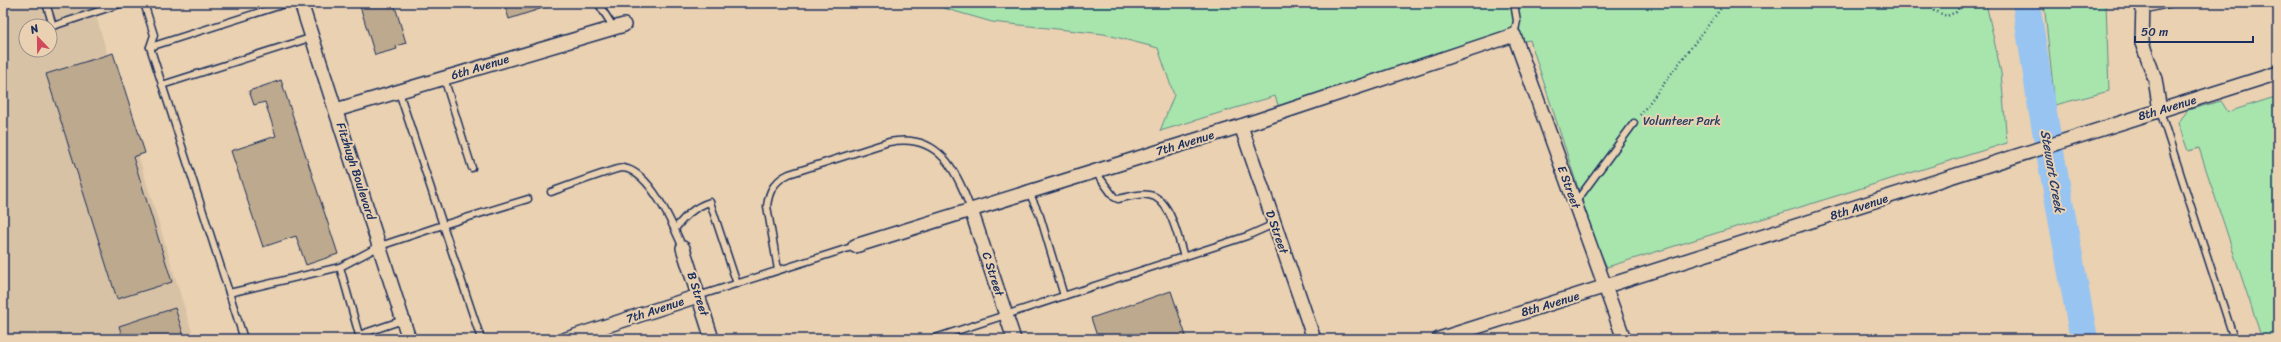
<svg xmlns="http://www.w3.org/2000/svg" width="2281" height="342" font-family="Sriracha,sans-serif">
<rect width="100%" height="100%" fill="#e9d1b1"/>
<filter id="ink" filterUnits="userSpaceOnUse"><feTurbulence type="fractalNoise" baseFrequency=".025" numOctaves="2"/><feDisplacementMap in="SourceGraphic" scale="8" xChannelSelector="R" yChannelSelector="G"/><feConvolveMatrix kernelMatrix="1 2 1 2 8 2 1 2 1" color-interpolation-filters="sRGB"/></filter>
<g filter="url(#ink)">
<!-- built -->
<path fill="#d8c2a5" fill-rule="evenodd" d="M 3,3 L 92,3 L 194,339 L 3,339 ZM 26,26 L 50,26 L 50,50 L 26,50 Z"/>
<!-- green -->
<g fill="#a7e5ad" stroke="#618a86">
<path d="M 926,3 L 1986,3 L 2001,73 L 2007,143 L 1607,267 L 1598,249 L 1530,40 L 1491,48 L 1282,116 L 1275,96 L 1160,131 L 1174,95 L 1158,48 L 1104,34 L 992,22 Z"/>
<path d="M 2044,3 L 2106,3 L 2109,91 L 2055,105 Z"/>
<path d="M 2278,96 L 2278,339 L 2262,339 L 2199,148 L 2188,151 L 2178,123 L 2188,110 L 2221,101 L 2228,112 Z"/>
</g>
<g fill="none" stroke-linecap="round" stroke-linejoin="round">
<!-- river -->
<path stroke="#98c4f2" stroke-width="28" d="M 2026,3 L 2042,108 L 2084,339"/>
</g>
<!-- building -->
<g fill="#bca98e" stroke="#1b2f5e">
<path d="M 359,3 L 394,3 L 406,43 L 396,46 L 397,49 L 375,55 Z"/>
<path d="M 504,3 L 549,3 L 549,6 L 509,19 Z"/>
<path d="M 113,53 L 145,153 L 133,157 L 172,282 L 117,299 L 46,74 Z"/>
<path d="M 281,80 L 338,254 L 306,265 L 296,236 L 263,247 L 231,151 L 276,136 L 265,102 L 254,105 L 249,91 Z"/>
<path d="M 1171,291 L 1187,339 L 1098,339 L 1091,318 Z"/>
<path d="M 175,308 L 185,339 L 123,339 L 119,326 Z"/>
</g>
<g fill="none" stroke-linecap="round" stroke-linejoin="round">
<defs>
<g id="lane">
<path d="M 46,3 L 53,26 L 123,3"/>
<path d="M 144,3 L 154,35 L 150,47 L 244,339"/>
<path d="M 598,3 L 614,28"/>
<path d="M 2143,10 L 2172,3"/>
<path d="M 1514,35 L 1517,21 L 1514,3"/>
<path d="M 150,47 L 288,3"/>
<path d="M 444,78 L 472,168"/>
<path d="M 162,85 L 313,37"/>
<path d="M 399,92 L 443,225 L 380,246 L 340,267 L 359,335 L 403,320"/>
<path d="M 2160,111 L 2234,339"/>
<path d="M 1095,171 L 1114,197 L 1118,199 C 1128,197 1140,193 1149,195 C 1171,198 1178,239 1184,257"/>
<path d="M 551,192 C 562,188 615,168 623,168 C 650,171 673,225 683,248"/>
<path d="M 1029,192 L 1040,216 L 1064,296"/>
<path d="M 1575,203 L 1634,123"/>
<path d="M 675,229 C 685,216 694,207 710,202 L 737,284"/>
<path d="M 778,270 L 767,206 C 769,191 774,181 789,174 L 889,142 C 939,132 957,171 971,210"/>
<path d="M 229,293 L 340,267"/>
<path d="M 698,296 L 855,246"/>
<path d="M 481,339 L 443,225 L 528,199"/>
<path d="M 932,339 L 1247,236 L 1274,224"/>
</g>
<g id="street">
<path d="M 301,3 L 409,339"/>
<path d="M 2143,3 L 2142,43 L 2155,79 L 2160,111"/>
<path d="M 336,110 L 624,25"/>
<path d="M 1241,126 L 1314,339"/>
<path d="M 971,210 L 1014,339"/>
<path d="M 855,246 L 1241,126 L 1514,35 L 1624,339"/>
<path d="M 683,248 L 712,339"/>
<path d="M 566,339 L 698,296"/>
<path d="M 1439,339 L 2278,73"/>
</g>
</defs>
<!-- lane casing -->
<use href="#lane" stroke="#1b2f5e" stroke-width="9"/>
<!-- street casing -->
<use href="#street" stroke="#1b2f5e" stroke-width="16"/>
<!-- path -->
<g stroke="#1b2f5e" stroke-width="2.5" stroke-dasharray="1 3" stroke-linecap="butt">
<path d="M 1930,3 L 1934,11 L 1947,16 L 1956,12 L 1962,3"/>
<path d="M 1640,115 L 1725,3"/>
</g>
<!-- lane -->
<use href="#lane" stroke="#e9d1b1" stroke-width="6"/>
<!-- street -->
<use href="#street" stroke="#e9d1b1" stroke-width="13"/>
</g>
</g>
<g text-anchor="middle" stroke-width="4" stroke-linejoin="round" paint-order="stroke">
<!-- street labels -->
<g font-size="12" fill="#1b2f5e" stroke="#e9d1b1">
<text transform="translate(480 67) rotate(-17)" y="4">6th Avenue</text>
<text transform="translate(2167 108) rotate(-17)" y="4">8th Avenue</text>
<text transform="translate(1185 143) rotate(-17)" y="4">7th Avenue</text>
<text transform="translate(356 171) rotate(72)" y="4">Fitzhugh Boulevard</text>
<text transform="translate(1569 187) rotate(70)" y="4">E Street</text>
<text transform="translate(1859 207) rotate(-18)" y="4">8th Avenue</text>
<text transform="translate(1277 232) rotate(71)" y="4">D Street</text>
<text transform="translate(993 274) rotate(72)" y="4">C Street</text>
<text transform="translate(698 294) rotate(72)" y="4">B Street</text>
<text transform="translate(1550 304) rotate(-17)" y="4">8th Avenue</text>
<text transform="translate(655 310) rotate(-18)" y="4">7th Avenue</text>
</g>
<!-- park labels -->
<g font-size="12" fill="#294166" stroke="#e9d1b1">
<text x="1682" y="125">Volunteer Park</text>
</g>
<!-- water labels -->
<g font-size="13" font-style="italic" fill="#283e6d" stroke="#e9d1b1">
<text transform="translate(2053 171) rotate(80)" y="5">Stewart Creek</text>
</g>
</g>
<!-- margin -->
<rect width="2281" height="342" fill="none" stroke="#e9d1b1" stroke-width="16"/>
<rect x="8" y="8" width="2265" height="326" fill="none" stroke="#1b2f5e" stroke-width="1.5" filter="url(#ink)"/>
<!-- north arrow -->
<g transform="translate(38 38) rotate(338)"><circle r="19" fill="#e9d1b1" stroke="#979090"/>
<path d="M0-3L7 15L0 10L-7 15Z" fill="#d1495b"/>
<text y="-6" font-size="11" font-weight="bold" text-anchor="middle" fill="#1b2f5e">N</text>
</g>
<!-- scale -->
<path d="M2135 36v6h118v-6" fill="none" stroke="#1b2f5e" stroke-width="2"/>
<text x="2141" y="36" font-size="12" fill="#1b2f5e" stroke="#e9d1b1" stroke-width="3" paint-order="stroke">50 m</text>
</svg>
